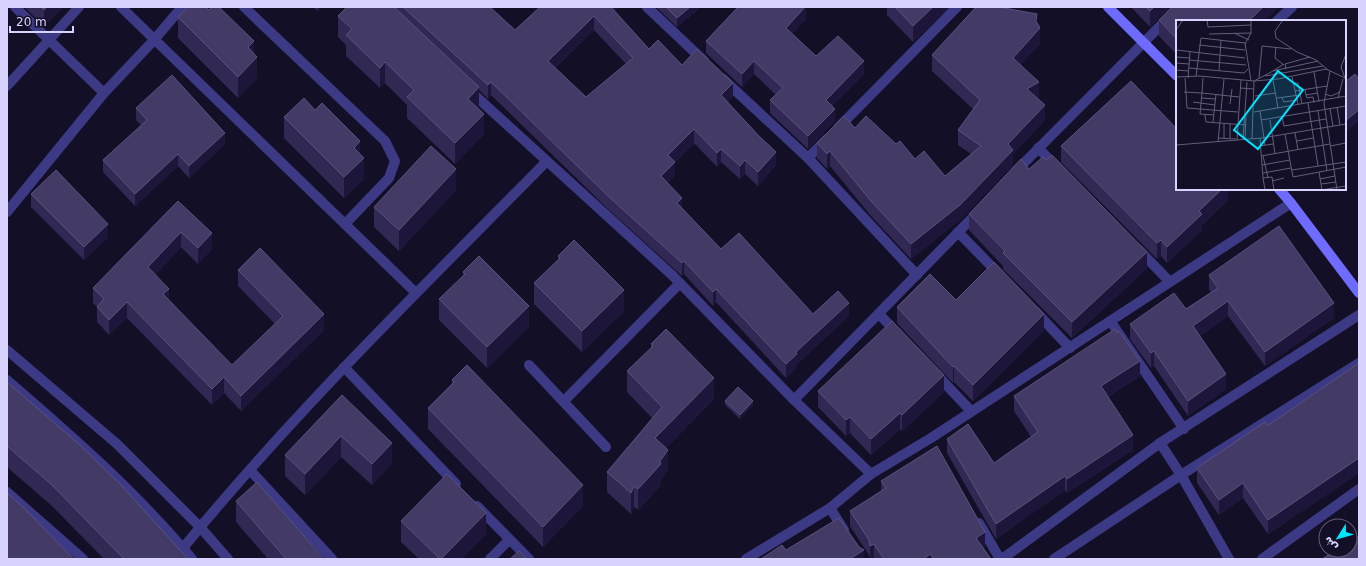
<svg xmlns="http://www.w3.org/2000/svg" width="1366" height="566" font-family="'DejaVu Sans','Noto Sans Arabic',sans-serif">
<rect width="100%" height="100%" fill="#130f26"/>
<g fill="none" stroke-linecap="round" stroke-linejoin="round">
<!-- lane -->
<g stroke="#3d3a85" stroke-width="10">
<path d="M 529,365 L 606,447"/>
<path d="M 564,401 L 680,283"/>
<path d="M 250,470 L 332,559"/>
<path d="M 490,559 L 509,540"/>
</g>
<!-- street -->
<g stroke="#3d3a85" stroke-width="10">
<path d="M 15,7 L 104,93"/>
<path d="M 121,7 L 416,293"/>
<path d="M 244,7 L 385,141 L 395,161 L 389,178 L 346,223"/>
<path d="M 647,7 L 704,61"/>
<path d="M 1277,21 L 1292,7"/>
<path d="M 723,79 L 808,158 L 917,275"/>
<path d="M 7,86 L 79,7"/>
<path d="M 469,90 L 672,275 L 794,400 L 871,474"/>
<path d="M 838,128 L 957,7"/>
<path d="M 1038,148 L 1058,168"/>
<path d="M 808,158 L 827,139"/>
<path d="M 1016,171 L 1179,7"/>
<path d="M 7,212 L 104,93 L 154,40 L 182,7"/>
<path d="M 958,232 L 1000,275"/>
<path d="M 1138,249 L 1170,282"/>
<path d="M 1035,311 L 1070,348"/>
<path d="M 879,314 L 898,334"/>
<path d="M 1111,322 L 1184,429"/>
<path d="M 7,350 L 117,444 L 200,527 L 228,559"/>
<path d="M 344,367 L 456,484"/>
<path d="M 935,373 L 971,411"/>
<path d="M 7,380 C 72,436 137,493 192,559"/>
<path d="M 794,400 L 979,211"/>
<path d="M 1160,443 L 1181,475 L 1229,559"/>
<path d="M 7,492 L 83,559"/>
<path d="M 477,506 L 529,559"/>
<path d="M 830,508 L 844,530"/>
<path d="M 979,523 L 1000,559"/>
<path d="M 183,548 C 295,411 422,288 546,162"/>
<path d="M 746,559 L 830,508 L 871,474 L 931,438 L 1291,203"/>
<path d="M 1002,559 L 1160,443 L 1359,315"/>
<path d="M 1054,559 L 1181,475 L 1359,363"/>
<path d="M 1262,559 L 1359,489"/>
</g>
<!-- secondary -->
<g stroke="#6f6bff" stroke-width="10">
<path d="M 1108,7 L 1177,76"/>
<path d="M 1279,189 L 1291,203 L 1359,293"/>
</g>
</g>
<!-- wall -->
<g fill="#312854" fill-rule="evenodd">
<path d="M 24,7 L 63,7 L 44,26 Z"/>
<path d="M 313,7 L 322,7 L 318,11 Z"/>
<path d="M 347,7 L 490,7 L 515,30 L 618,7 L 614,11 L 649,49 L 682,65 L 733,96 L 728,102 L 776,165 L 758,186 L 745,174 L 740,179 L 721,162 L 717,167 L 694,143 L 675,162 L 675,175 L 667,183 L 682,209 L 721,249 L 813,314 L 849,316 L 797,364 L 797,367 L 786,378 L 716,302 L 713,306 L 684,274 L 682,276 L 609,210 L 491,95 L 488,99 L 479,90 L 478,108 L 484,134 L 455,164 L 407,118 L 407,105 L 385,83 L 380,88 L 346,56 L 346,45 L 338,37 L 338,16 ZM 594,30 L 626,64 L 586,97 L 555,68 Z"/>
<path d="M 657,7 L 701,7 L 677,27 L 657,8 Z"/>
<path d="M 806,7 L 806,19 L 792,34 L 816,56 L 864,74 L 832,106 L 835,121 L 808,149 L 770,113 L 770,100 L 776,95 L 754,74 L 742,87 L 706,53 L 706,41 Z"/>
<path d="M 887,7 L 949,7 L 913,42 L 887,15 Z"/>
<path d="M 1131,7 L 1170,7 L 1150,27 Z"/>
<path d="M 1172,7 L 1278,7 L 1264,21 L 1177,21 L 1177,55 L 1159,36 L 1159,20 Z"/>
<path d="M 178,17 L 254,54 L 257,78 L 238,98 L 178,38 Z"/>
<path d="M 1037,23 L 1040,44 L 1020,65 L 1039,97 L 1037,98 L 1045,120 L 1013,154 L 1013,165 L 960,220 L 911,259 L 871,216 L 830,166 L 827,169 L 817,158 L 817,143 L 855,128 L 896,144 L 915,159 L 945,176 L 971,154 L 958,145 L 958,130 L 973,109 L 932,71 L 932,55 Z"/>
<path d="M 136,108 L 225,144 L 189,178 L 178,166 L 135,206 L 103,172 L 103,160 L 141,125 L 136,120 Z"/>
<path d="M 284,117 L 360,154 L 364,179 L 344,198 L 284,138 Z"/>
<path d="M 1061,146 L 1228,189 L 1228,200 L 1202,225 L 1202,230 L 1167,263 L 1161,256 L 1157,259 L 1061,162 Z"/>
<path d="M 1029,169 L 1147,268 L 1072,338 L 1003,269 L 1003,266 L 969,230 L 969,214 Z"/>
<path d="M 456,190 L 399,251 L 374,227 L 374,207 Z"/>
<path d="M 31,194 L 108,237 L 84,260 L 31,207 Z"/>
<path d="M 178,201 L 212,249 L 198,264 L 181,247 L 155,275 L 169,301 L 232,365 L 275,324 L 238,286 L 238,270 L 324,330 L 241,411 L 224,393 L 212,405 L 127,318 L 109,335 L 97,322 L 97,307 L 93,303 L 93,288 Z"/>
<path d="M 558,256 L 624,311 L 582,352 L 534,304 L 534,283 L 558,260 Z"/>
<path d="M 463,272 L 529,327 L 487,368 L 439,320 L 439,299 L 463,277 Z"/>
<path d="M 1209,275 L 1334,318 L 1265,366 L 1228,316 L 1200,336 L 1226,389 L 1188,416 L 1154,366 L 1151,368 L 1130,339 L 1130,324 L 1186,309 L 1211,292 L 1209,290 Z"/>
<path d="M 956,300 L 1044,330 L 973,401 L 954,382 L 953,383 L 897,323 L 897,307 Z"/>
<path d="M 651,344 L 714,399 L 666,448 L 668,470 L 661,480 L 661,485 L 638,510 L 634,507 L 631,514 L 607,492 L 607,472 L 652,418 L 627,392 L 627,371 L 651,348 Z"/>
<path d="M 1359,363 L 1359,473 L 1268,534 L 1243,498 L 1219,515 L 1197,483 L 1197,468 L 1267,426 Z"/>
<path d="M 1140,376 L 1108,397 L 1133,450 L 1067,493 L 1065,490 L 996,539 L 947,453 L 947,439 L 994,463 L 1031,437 L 1014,411 L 1014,396 Z"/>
<path d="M 452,380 L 583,506 L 543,547 L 428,429 L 428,408 L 452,384 Z"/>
<path d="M 7,382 L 188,559 L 104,559 L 52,506 L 7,467 Z"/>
<path d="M 818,391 L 944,392 L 902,431 L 900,429 L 871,455 L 850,433 L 846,436 L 818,407 Z"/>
<path d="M 342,395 L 392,463 L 372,485 L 341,457 L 305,495 L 285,476 L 285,455 Z"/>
<path d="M 725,401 L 753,405 L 740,419 L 725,405 Z"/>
<path d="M 881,481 L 985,547 L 983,548 L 991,559 L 870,559 L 869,555 L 850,526 L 850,511 L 881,491 Z"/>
<path d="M 236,501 L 324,559 L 268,559 L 236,522 Z"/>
<path d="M 401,521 L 486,534 L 461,559 L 419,559 L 401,542 Z"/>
</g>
<!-- shaded-wall -->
<g fill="#1d163a">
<path d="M 47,7 L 63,7 L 44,26 L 44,10 Z"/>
<path d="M 318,7 L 322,7 L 318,11 Z"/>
<path d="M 607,7 L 618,7 L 607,17 Z"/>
<path d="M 690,7 L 701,7 L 677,27 L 677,18 Z"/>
<path d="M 805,7 L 806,7 L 806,19 L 786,41 L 786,28 Z"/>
<path d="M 933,7 L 949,7 L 913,42 L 913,26 Z"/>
<path d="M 1154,7 L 1170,7 L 1150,27 L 1150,11 Z"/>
<path d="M 1263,7 L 1278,7 L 1264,21 L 1249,21 Z"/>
<path d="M 1037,14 L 1037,29 L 1040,28 L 1040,44 L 1013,73 L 1013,58 L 1036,21 Z"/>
<path d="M 594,16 L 594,30 L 548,74 L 548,61 Z"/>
<path d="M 254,41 L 254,61 L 257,57 L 257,78 L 238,98 L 238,77 L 248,47 Z"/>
<path d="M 754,61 L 754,74 L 742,87 L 742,74 Z"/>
<path d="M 864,61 L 864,74 L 826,112 L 826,100 Z"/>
<path d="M 385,62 L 385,83 L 380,88 L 380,68 Z"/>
<path d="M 491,82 L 491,95 L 488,99 L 488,85 Z"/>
<path d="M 1039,82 L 1039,97 L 1027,104 L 1027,89 Z"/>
<path d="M 733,83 L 733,96 L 721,109 L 721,95 Z"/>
<path d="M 479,87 L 479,108 L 468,119 L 468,99 Z"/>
<path d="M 1045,105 L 1045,120 L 1013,154 L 1013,165 L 960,220 L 911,259 L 911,244 Z"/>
<path d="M 835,109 L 835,121 L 808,149 L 808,136 Z"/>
<path d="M 1359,110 L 1359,121 L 1345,133 L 1345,121 Z"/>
<path d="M 484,114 L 484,134 L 455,164 L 455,143 Z"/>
<path d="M 694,129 L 694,143 L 668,168 L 668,155 Z"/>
<path d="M 225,133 L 225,144 L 189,178 L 189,166 Z"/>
<path d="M 360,141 L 360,161 L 364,158 L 364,179 L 344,198 L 344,177 L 354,148 Z"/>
<path d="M 721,149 L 721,162 L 717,167 L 717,153 Z"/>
<path d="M 830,151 L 830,166 L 827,169 L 827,154 Z"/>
<path d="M 776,152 L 776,165 L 758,186 L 758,172 Z"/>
<path d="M 178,154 L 178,166 L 135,206 L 135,194 Z"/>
<path d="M 745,160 L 745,174 L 740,179 L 740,166 Z"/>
<path d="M 675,162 L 675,175 L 661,189 L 661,176 Z"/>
<path d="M 456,169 L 456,190 L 399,251 L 399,230 Z"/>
<path d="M 1222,189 L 1228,189 L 1228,200 L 1202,225 L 1202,230 L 1167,263 L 1167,247 L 1199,211 Z"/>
<path d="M 682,198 L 682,212 L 677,203 Z"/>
<path d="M 108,224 L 108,237 L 84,260 L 84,247 Z"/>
<path d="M 181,232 L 181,247 L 148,283 L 148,267 Z"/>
<path d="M 212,233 L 212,249 L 198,264 L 198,248 Z"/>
<path d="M 1161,240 L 1161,256 L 1157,259 L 1157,243 Z"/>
<path d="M 1147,252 L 1147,268 L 1072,338 L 1072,322 Z"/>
<path d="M 684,261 L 684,274 L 682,276 L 682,263 Z"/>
<path d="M 169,289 L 169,305 L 163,294 Z"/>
<path d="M 716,289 L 716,302 L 713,306 L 713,292 Z"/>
<path d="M 624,290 L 624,311 L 582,352 L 582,331 Z"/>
<path d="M 1228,301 L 1228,316 L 1193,341 L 1193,326 Z"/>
<path d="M 127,302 L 127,318 L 109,335 L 109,320 Z"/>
<path d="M 849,303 L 849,316 L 797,364 L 797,367 L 786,378 L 786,364 L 796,352 Z"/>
<path d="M 1334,303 L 1334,318 L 1265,366 L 1265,352 Z"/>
<path d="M 529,306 L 529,327 L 487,368 L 487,347 Z"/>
<path d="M 324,314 L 324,330 L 241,411 L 241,396 Z"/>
<path d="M 1044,314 L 1044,330 L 973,401 L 973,385 Z"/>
<path d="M 1154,351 L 1154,366 L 1151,368 L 1151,353 Z"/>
<path d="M 1140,361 L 1140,376 L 1101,401 L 1101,386 Z"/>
<path d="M 954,366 L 954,382 L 953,383 L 953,367 Z"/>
<path d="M 1226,374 L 1226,389 L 1188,416 L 1188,401 Z"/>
<path d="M 944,375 L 944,392 L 902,431 L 902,415 Z"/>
<path d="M 224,377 L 224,393 L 212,405 L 212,389 Z"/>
<path d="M 714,378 L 714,399 L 655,459 L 655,438 Z"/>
<path d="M 753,401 L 753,405 L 740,419 L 740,415 Z"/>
<path d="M 900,413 L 900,429 L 871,455 L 871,439 Z"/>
<path d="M 850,417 L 850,433 L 846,436 L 846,420 Z"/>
<path d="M 1133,435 L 1133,450 L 1067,493 L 1067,479 Z"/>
<path d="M 341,436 L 341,457 L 305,495 L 305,474 Z"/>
<path d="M 392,443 L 392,463 L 372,485 L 372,464 Z"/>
<path d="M 668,450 L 668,470 L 661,480 L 661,485 L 638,510 L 638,489 Z"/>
<path d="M 1359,458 L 1359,473 L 1268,534 L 1268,520 Z"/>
<path d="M 1065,476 L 1065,490 L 996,539 L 996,524 Z"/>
<path d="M 1243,483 L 1243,498 L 1219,515 L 1219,500 Z"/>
<path d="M 583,485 L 583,506 L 543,547 L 543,527 Z"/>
<path d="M 634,486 L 634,507 L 631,514 L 631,493 Z"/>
<path d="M 486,513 L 486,534 L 461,559 L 441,559 Z"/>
<path d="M 985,532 L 985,547 L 976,553 L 976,538 Z"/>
<path d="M 874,544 L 874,559 L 870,559 L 870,546 Z"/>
<path d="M 864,550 L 864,559 L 850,559 Z"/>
<path d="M 931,554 L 931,559 L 923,559 Z"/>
</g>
<!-- building -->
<g fill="#433a66" stroke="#5a527e" fill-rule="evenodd">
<path d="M 41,7 L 47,7 L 44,10 Z"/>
<path d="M 188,7 L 206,7 L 209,10 L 212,7 L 219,7 L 254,41 L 248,47 L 257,57 L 238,77 L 178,17 Z"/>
<path d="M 347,7 L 394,7 L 479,87 L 468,99 L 484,114 L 455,143 L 407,97 L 414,90 L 385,62 L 380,68 L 346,35 L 352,29 L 338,16 Z"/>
<path d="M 403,7 L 490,7 L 515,30 L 540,7 L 611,7 L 649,49 L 658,40 L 682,65 L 697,49 L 733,83 L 721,95 L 759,136 L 776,152 L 758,172 L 745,160 L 740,166 L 721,149 L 717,153 L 694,129 L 668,155 L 675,162 L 661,176 L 682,198 L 677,203 L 721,249 L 739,233 L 813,314 L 838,291 L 849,303 L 796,352 L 797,354 L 786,364 L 716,289 L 713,292 L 684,261 L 682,263 L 609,197 L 491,82 L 488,85 ZM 594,16 L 633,58 L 586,97 L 548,61 Z"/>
<path d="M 666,7 L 690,7 L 677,18 Z"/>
<path d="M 738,7 L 805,7 L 786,28 L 816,56 L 838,36 L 864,61 L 826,100 L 835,109 L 808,136 L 770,100 L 783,88 L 754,61 L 742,74 L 706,41 Z"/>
<path d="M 895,7 L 933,7 L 913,26 Z"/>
<path d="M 976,7 L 999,7 L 1037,14 L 1036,21 L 1040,28 L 1013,58 L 1039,82 L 1027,89 L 1045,105 L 1008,144 L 1013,150 L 960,205 L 911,244 L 871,201 L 830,151 L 827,154 L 817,143 L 844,116 L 855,128 L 866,116 L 896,144 L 900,141 L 915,159 L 924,151 L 945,176 L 981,146 L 958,130 L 980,100 L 932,55 Z"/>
<path d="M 1146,7 L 1154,7 L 1150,11 Z"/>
<path d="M 1172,7 L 1263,7 L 1249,21 L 1177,21 L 1177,39 L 1159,20 Z"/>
<path d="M 1355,74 L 1359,79 L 1359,110 L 1345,121 L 1345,82 Z"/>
<path d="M 172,75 L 225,133 L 189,166 L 178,154 L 135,194 L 103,160 L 147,120 L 136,108 Z"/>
<path d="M 1131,81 L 1177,129 L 1177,189 L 1222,189 L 1199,211 L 1202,214 L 1167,247 L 1161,240 L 1157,243 L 1061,146 Z"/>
<path d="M 304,98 L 315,110 L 322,103 L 360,141 L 354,148 L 364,158 L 344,177 L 284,117 Z"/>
<path d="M 431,146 L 456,169 L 399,230 L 374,207 Z"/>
<path d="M 1052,155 L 1147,252 L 1072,322 L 1003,253 L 1005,251 L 969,214 L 1021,159 L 1029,169 L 1043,157 L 1046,160 Z"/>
<path d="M 56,170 L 108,224 L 84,247 L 31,194 Z"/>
<path d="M 178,201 L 212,233 L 198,248 L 181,232 L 148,267 L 169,289 L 163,294 L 232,365 L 283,316 L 238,270 L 260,248 L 324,314 L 241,396 L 224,377 L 212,389 L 127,302 L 109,320 L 97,307 L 104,299 L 93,288 Z"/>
<path d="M 1279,226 L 1334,303 L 1265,352 L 1228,301 L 1193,326 L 1226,374 L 1188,401 L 1154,351 L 1151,353 L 1130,324 L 1174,293 L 1186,309 L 1218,288 L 1209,275 Z"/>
<path d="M 574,240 L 624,290 L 582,331 L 534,283 L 560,258 L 558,256 Z"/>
<path d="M 479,256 L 529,306 L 487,347 L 439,299 L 465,274 L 463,272 Z"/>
<path d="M 994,262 L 1044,314 L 973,385 L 954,366 L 953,367 L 897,307 L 930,274 L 956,300 Z"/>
<path d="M 892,321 L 944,375 L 902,415 L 900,413 L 871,439 L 850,417 L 846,420 L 818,391 Z"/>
<path d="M 666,329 L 714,378 L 655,438 L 668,450 L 660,461 L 661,464 L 638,489 L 634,486 L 631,493 L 607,472 L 662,407 L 627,371 L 653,346 L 651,344 Z"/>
<path d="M 1115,329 L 1117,333 L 1119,331 L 1140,361 L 1101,386 L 1133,435 L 1067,479 L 1065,476 L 996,524 L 947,439 L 968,424 L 994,463 L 1038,432 L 1014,396 Z"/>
<path d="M 1359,363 L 1359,458 L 1268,520 L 1243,483 L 1219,500 L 1197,468 L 1265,422 L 1267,426 Z"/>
<path d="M 467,365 L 583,485 L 543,527 L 428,408 L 454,382 L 452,380 Z"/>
<path d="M 7,382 L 81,446 L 121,485 L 188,559 L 124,559 L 52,485 L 7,446 Z"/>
<path d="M 738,387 L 753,401 L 740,415 L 725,401 Z"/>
<path d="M 342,395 L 392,443 L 372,464 L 341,436 L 305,474 L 285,455 Z"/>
<path d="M 937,446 L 985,532 L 976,538 L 991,559 L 934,559 L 931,554 L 923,559 L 884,559 L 874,544 L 870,546 L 869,540 L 850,511 L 886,488 L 881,481 Z"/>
<path d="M 447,474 L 486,513 L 441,559 L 440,559 L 401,521 Z"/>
<path d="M 257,482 L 324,559 L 286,559 L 236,501 Z"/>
<path d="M 7,493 L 22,506 L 74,559 L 7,559 Z"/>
<path d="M 839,518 L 859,547 L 864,550 L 850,559 L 761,559 L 782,545 L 786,550 Z"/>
<path d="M 1359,536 L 1359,559 L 1322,559 L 1336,550 L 1350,550 L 1350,541 Z"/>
<path d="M 519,551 L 527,559 L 510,559 Z"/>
</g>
<!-- overview -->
<g transform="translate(1176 20)">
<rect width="170" height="170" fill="#130f26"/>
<path fill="none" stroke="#625e7d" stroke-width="1" d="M 31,0 L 32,7 L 75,5M 107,0 L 99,11 L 100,18 L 121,32 L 140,40 L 152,50M 0,10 L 7,0M 58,13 L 73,20M 33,14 L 75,13M 69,24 L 75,13 L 75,0M 23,25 L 69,30M 100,27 L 99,38 L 108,45M 0,30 L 69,38M 170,34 L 165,47 L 170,61M 0,37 L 13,38M 13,40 L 70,45M 0,43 L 13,44M 13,48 L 68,53 L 72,49M 110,49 L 109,44 L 134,37M 0,50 L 13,51M 43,51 L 45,20M 97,51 L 108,44M 154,51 L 148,83 L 161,170M 138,52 L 143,82M 20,56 L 25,18 L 69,23 L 75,61M 89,56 L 147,46M 0,57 L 23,56 L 78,61 L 102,59 L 150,49 L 169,58M 116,57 L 122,84M 9,58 L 11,88 L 62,92M 12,58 L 14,32M 83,58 L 86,26 L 115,29M 97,60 L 102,88M 117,63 L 122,63 L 126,84M 64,68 L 78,69M 129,70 L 130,75 L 142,73M 119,71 L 151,66M 8,72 L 26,73 L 27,58M 149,74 L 155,76 L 164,72M 130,75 L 131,78 L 137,77 L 138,83M 79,76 L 100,73M 26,78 L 39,79M 101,78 L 124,75M 106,78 L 108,82 L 121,80M 162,78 L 167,59M 17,82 L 39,85M 132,83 L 142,146M 54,84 L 56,69M 161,87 L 164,105M 154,89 L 157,106M 84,91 L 89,125M 142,91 L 151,151M 78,92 L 170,76M 29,95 L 30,102 L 70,105M 38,95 L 24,94 L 26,73 L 63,77M 106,97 L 108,106 L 150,99M 85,100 L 170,86M 94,100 L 99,134M 37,102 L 40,74M 119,113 L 122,130M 109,114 L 117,157 L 170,147M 42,118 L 60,119M 54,118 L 54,104M 84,118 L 87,158 L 96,157 L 98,170M 48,119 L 48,104M 67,119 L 71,62M 69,119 L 70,95M 76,119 L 78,61 L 97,51 L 142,41M 61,120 L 65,60M 121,121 L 137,118M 42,122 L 48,59M 0,125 L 86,118 L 170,104M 84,126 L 97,124M 154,126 L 170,123M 85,136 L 154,124M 87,136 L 92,158M 86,145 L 114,140M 116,150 L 170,142M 143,152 L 146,170M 87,153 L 115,148M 87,158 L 89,170M 144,159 L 159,156M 96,161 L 108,158M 145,164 L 160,162M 145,170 L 170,166"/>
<path fill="#00e5ff" fill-opacity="0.15" stroke="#00e5ff" stroke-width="2" d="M 102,51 L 127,70 L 82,129 L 58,110 Z"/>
<rect width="170" height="170" fill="none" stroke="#d9d4ff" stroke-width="2"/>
</g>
<!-- border -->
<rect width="1366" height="566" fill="none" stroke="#d9d4ff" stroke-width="16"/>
<!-- north arrow -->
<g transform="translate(1338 538) rotate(233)"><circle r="19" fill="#130f26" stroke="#625e7d"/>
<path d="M0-3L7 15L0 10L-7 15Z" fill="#00e5ff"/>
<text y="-6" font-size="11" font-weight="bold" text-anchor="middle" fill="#d9d4ff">ش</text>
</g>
<!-- scale -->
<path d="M10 26v6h63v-6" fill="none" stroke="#d9d4ff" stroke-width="2"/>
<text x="16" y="26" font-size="12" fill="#d9d4ff" stroke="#130f26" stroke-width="3" paint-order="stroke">20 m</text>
</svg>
